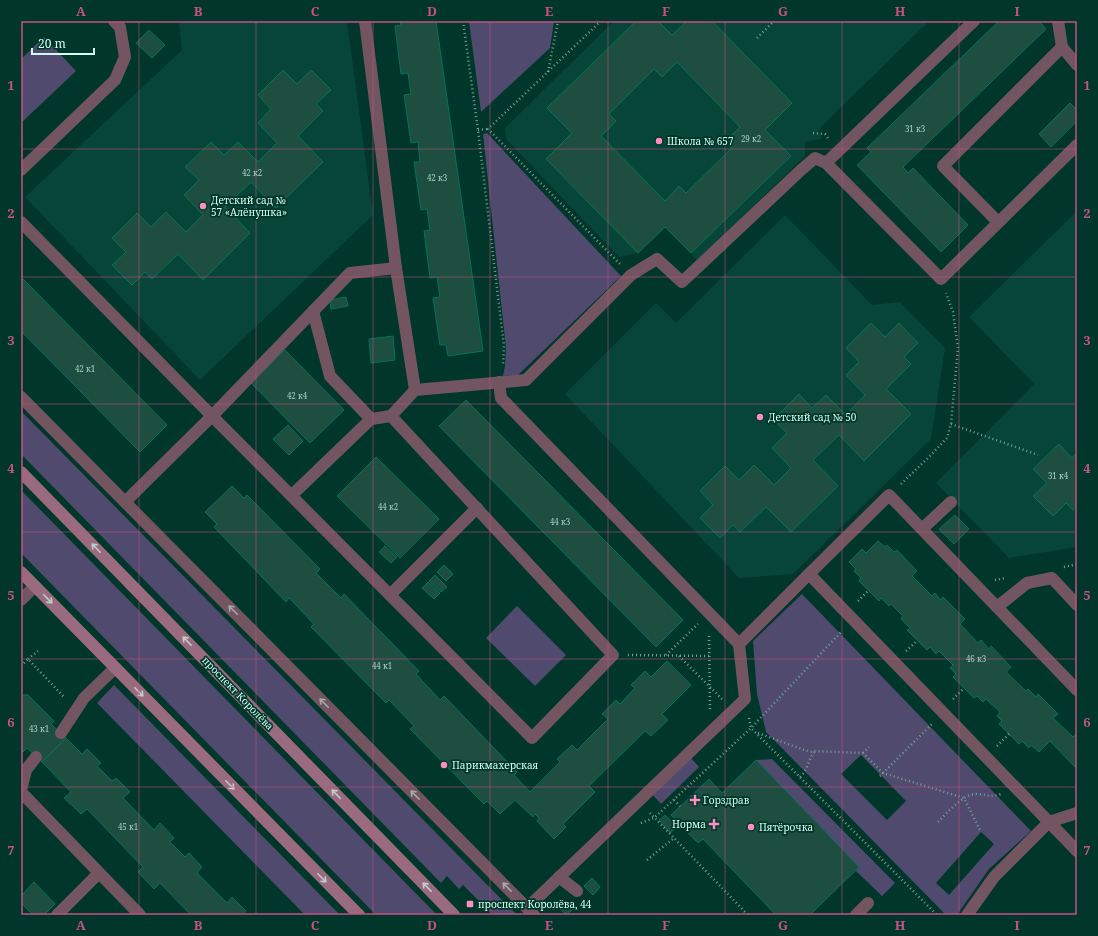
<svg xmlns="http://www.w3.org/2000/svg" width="1098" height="936" font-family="'Noto Serif',serif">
<rect width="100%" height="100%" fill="#00372a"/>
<!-- built -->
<g fill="#064537">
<path d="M 179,21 L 347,21 L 373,215 L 200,380 L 25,197 L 182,50 Z"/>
<path d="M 614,21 L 929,21 L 820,128 L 821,139 L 805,142 L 805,156 L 697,260 L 665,227 L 638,253 L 619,257 L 506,139 L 505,128 Z"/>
<path d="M 1077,211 L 1077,547 L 1009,558 L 936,483 L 1034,384 L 969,317 Z"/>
<path d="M 785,215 L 872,305 L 900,302 L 945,348 L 931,439 L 793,574 L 739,578 L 565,394 L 656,303 L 676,323 Z"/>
</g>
<!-- green -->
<g fill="#504a6e" fill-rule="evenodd">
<path d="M 469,21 L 554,21 L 550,48 L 481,112 Z"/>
<path d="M 44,37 L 76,71 L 21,123 L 21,59 Z"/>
<path d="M 487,133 L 621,276 L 518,375 L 503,376 L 505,366 L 506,348 L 483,134 Z"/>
<path d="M 21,411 L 517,915 L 493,915 L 463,885 L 459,889 L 447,876 L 441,883 L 21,454 Z"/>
<path d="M 21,490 L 437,915 L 376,915 L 21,553 Z"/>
<path d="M 802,594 L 1031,831 L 989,869 L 957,915 L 946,915 L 766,732 L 757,694 L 753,641 ZM 861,755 L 906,801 L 887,820 L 841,774 ZM 981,832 L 994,844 L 949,895 L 936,883 Z"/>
<path d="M 517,606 L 566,655 L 535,686 L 486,638 Z"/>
<path d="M 114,685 L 340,915 L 305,915 L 97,703 Z"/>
<path d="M 690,757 L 699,767 L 661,804 L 652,794 Z"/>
<path d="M 772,759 L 895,883 L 882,896 L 856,871 L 859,867 L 756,760 Z"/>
</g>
<!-- building -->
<g fill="#1d4e40" stroke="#00745c" fill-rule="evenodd">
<path d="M 400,21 L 436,21 L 483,351 L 448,356 L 446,345 L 440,345 L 433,298 L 440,297 L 437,277 L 430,278 L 424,231 L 430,230 L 427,209 L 421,210 L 414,162 L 420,162 L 418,142 L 411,143 L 404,95 L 411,94 L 408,73 L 401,74 L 395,26 L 401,25 Z"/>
<path d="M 636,21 L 658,21 L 672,35 L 687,21 L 712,21 L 792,103 L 765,130 L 791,156 L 691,253 L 665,227 L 638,253 L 546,159 L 572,133 L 547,108 ZM 677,62 L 740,127 L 725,142 L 732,148 L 686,193 L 679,186 L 665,201 L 601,136 L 616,121 L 609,114 L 654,69 L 662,77 Z"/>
<path d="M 999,21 L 1039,21 L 1046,29 L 903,167 L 908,173 L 913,168 L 968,225 L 941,252 L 857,165 L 871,152 L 867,148 Z"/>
<path d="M 149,30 L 165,45 L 152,58 L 136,43 Z"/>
<path d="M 283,70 L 297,84 L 311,70 L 331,90 L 316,104 L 323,111 L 298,136 L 323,162 L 276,208 L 251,182 L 225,207 L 250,233 L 203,280 L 178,254 L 152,279 L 145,272 L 132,285 L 112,265 L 126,252 L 112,238 L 137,213 L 151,227 L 166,212 L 186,232 L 203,215 L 184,195 L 199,180 L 185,167 L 211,142 L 224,155 L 238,142 L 258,162 L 277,143 L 258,123 L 271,109 L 258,95 Z"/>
<path d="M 1070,103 L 1077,110 L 1077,121 L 1051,147 L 1039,134 Z"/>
<path d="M 21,277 L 167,425 L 140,452 L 21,331 Z"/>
<path d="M 346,297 L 348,306 L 331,309 L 330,300 Z"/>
<path d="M 871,323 L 885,337 L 899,323 L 918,343 L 904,357 L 911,364 L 886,389 L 911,414 L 864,461 L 839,435 L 813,460 L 838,486 L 791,532 L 766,507 L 740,532 L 733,525 L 720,538 L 700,518 L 713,505 L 700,491 L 725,466 L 739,480 L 754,465 L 774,485 L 791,468 L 772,448 L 787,433 L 773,420 L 799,394 L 812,408 L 826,395 L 846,415 L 865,395 L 846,375 L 859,362 L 846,348 Z"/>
<path d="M 393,336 L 395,360 L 371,363 L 369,339 Z"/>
<path d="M 285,350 L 344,410 L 310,443 L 251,383 Z"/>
<path d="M 466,400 L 683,620 L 656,647 L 439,426 Z"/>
<path d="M 288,425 L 303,441 L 289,455 L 273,439 Z"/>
<path d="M 1059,444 L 1072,458 L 1077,453 L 1077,506 L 1073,510 L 1066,503 L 1053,516 L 1033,496 L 1047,483 L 1033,469 Z"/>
<path d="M 376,457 L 439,519 L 400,558 L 337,496 Z"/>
<path d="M 232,486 L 244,498 L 247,495 L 320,569 L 316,573 L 341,598 L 344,594 L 419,671 L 416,674 L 440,700 L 444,696 L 517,772 L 514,775 L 530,792 L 560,762 L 557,759 L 572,745 L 577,750 L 608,719 L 602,714 L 616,700 L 620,704 L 635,688 L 631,685 L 645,671 L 651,677 L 667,661 L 691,685 L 662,714 L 668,720 L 651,736 L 645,731 L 589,786 L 595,792 L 563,824 L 566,827 L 554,839 L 537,821 L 539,818 L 535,814 L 533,817 L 515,800 L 500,814 L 487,801 L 484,804 L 410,729 L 414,726 L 389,700 L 386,703 L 311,627 L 314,624 L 289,598 L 286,602 L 214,527 L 217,524 L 205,512 Z"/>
<path d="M 955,515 L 969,529 L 954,544 L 939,529 Z"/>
<path d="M 878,541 L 885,547 L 887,545 L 894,552 L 897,550 L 917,571 L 912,576 L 932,596 L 935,593 L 941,600 L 943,597 L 965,619 L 960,624 L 978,643 L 981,640 L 989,649 L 991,646 L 1011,667 L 1006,672 L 1026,691 L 1028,689 L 1036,697 L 1038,694 L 1058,714 L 1053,718 L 1073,737 L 1077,734 L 1077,765 L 1075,767 L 1050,741 L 1039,752 L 1031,745 L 1029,748 L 1022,741 L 1019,744 L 999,724 L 1002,721 L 997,716 L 1000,712 L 986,699 L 983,702 L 977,696 L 974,698 L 953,677 L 956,674 L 950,668 L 953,665 L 939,651 L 936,654 L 930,647 L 927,650 L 907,630 L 910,628 L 901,619 L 903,616 L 891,604 L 889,606 L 881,598 L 879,601 L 859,581 L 861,578 L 854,571 L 856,569 L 849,562 L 862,549 L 866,553 Z"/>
<path d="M 385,546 L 397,557 L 391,563 L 379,552 Z"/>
<path d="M 444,565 L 453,574 L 446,581 L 437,572 Z"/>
<path d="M 435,575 L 447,587 L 441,592 L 429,581 Z"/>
<path d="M 428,582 L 440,593 L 434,599 L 422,588 Z"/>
<path d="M 21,695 L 28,695 L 54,721 L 51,724 L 66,738 L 42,762 L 27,748 L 21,754 Z"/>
<path d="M 66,738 L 82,754 L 87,749 L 101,763 L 97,766 L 112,781 L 116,778 L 130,792 L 123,798 L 154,830 L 160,823 L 174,838 L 170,842 L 185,857 L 189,853 L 202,867 L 197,873 L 227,903 L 232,897 L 246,911 L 243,915 L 191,915 L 160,883 L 154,889 L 138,872 L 143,867 L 87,809 L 81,814 L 64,798 L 71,792 L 42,762 Z"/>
<path d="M 756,760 L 859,867 L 810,915 L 776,915 L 703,839 L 698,843 L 671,815 L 709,779 L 722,793 Z"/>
<path d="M 665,815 L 677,827 L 670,833 L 659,820 Z"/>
<path d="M 592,878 L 600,887 L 593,895 L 584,886 Z"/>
<path d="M 34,882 L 55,904 L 44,915 L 33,915 L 21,903 L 21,896 Z"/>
<path d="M 566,903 L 573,909 L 567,915 L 560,909 Z"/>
</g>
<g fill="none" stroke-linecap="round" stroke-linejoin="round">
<!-- path -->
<g stroke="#71a294" stroke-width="2.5" stroke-dasharray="1 3" stroke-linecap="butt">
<path d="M 463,21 L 478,130 L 504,346 L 503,366"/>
<path d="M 601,21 L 488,129 L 620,264"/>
<path d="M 757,38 L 774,21"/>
<path d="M 548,72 L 558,21"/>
<path d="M 478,130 L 488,129"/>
<path d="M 813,133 L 825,134 L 828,138"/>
<path d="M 951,424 L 1038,455"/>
<path d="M 901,484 L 931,455 L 947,438 L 951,424 L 958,348 L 953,312 L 946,293"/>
<path d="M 1064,567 L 1077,564"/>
<path d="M 995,580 L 1006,578"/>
<path d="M 858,601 L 869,590"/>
<path d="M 709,636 L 710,709"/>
<path d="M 906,651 L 917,641"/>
<path d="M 628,655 L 709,656"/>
<path d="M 666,655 L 698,624"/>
<path d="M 679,656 L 722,699"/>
<path d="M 28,659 L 38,651"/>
<path d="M 21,666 L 28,659 L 65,698"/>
<path d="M 953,699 L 964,688"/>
<path d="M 749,718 L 751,728 L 937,915"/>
<path d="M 758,733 L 810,752 L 814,751 L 863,753 L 883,773 L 964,798 L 981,832"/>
<path d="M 997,746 L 1009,734"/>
<path d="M 863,753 L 869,747"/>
<path d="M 880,776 L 932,724"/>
<path d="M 800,777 C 808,770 808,759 815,751"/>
<path d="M 674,800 L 680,806"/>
<path d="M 650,813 L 748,915"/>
<path d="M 938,822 C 946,814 964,793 976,794 C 985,794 991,798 1001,794"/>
<path d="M 641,823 L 654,818 L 751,728 L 842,631"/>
<path d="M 647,860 L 674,838"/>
<path d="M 553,909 L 563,899"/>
</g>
<!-- lane -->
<g stroke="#735562" stroke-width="12">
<path d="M 365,21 L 396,268 L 415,390"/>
<path d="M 1058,21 L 1062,47"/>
<path d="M 826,163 L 941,279 L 1077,145"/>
<path d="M 21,170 L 115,80 L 125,57 L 120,27 L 114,21"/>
<path d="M 21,222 L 212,416 L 350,273 L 396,268"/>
<path d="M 998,222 L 943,166 L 1062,47 L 1077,65"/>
<path d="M 313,311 L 330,376 L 371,419"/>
<path d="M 499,382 L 501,398 L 739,644"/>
<path d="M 391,416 L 415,390 L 526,380 L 631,275 L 657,259 L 682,282 L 801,170 L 815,158 L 826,163 L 974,21"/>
<path d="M 125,502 L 212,416 L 532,738 L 613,655 L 391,416 L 371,419 L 292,495"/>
<path d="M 922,529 L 951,502"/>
<path d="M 809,574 L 889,495 L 1077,690"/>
<path d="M 390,595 L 477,508"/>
<path d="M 21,600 L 35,586"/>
<path d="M 997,607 L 1027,583 L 1052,578 L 1077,605"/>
<path d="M 61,733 L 84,698 L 115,668"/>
<path d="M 21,790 L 26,770 L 36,757"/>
<path d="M 21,792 L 140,915"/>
<path d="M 559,877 L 577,891"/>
<path d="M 527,908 L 745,699 L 739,644 L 809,574 L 1077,851"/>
<path d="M 57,915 L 99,873"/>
<path d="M 856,915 L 868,903"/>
<path d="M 967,915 L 994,877 L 1049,822 L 1077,813"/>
</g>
<!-- street -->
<path stroke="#735562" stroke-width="12" d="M 21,397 L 534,915"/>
<!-- secondary -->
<g stroke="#9a6b7f" stroke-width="12">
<path d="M 21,472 L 454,915"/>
<path d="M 21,572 L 359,915"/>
</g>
</g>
<!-- one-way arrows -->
<defs><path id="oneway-shaft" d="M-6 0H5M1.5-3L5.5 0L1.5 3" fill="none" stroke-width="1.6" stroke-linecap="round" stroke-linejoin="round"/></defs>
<g stroke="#bfcbc8">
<use href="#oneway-shaft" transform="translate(96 548) rotate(-134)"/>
<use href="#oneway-shaft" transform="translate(48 599) rotate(46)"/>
<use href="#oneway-shaft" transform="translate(187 641) rotate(-134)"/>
<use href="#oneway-shaft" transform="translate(139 692) rotate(45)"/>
<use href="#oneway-shaft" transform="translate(230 785) rotate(45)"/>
<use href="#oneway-shaft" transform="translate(336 794) rotate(-134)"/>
<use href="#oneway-shaft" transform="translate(322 878) rotate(45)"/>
<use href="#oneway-shaft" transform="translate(427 887) rotate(-134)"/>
</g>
<g stroke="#a3aaa8">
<use href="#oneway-shaft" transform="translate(233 610) rotate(-135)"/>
<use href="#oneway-shaft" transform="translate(324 703) rotate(-135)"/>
<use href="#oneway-shaft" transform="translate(415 795) rotate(-135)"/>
<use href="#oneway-shaft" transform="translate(507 887) rotate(-135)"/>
</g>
<!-- grid -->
<path fill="none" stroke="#c65280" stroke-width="1" stroke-opacity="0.55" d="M 139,21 L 139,915M 256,21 L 256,915M 373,21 L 373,915M 490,21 L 490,915M 608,21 L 608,915M 725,21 L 725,915M 842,21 L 842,915M 959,21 L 959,915M 21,149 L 1077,149M 21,277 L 1077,277M 21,404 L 1077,404M 21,532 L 1077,532M 21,659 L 1077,659M 21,787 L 1077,787"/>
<!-- markers -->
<g fill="#fc8fc1" stroke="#00372a" stroke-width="1.5">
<circle cx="659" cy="141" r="4"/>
<circle cx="203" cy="206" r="4"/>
<circle cx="760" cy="417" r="4"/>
<circle cx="444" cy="765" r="4"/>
<path d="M693 794h4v4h4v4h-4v4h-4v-4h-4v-4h4z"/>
<path d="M712 818h4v4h4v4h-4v4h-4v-4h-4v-4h4z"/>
<circle cx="751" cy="827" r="4"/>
<rect x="466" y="900" width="8" height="8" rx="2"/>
</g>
<g text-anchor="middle" stroke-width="3.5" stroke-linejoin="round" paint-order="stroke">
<!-- number labels -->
<g font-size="8" fill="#a6d2c3">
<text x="915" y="132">31 к3</text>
<text x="751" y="142">29 к2</text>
<text x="252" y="176">42 к2</text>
<text x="437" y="181">42 к3</text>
<text x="85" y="372">42 к1</text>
<text x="297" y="399">42 к4</text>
<text x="1058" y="479">31 к4</text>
<text x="388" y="510">44 к2</text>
<text x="560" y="525">44 к3</text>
<text x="976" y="662">46 к3</text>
<text x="382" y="669">44 к1</text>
<text x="39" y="732">43 к1</text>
<text x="128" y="830">45 к1</text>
</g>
<!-- poi labels -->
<g font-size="10" fill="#d3feef" stroke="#00372a" text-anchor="start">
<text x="667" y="145">Школа № 657</text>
<text x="211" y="204">Детский сад №<tspan x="211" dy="12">57 «Алёнушка»</tspan></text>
<text x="768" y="421">Детский сад № 50</text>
<text x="452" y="769">Парикмахерская</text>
<text x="703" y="804">Горздрав</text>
<text x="706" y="828" text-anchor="end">Норма</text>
<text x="759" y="831">Пятёрочка</text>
<text x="478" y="908">проспект Королёва, 44</text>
</g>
<!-- street labels -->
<g font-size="10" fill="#d3feef" stroke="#00372a">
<text transform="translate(238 693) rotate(46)" y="4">проспект Королёва</text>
</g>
</g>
<!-- border -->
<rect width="1098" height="936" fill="none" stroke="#00372a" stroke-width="44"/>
<!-- scale -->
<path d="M32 48v6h62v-6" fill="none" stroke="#d3feef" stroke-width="2"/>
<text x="38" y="48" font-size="12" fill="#d3feef" stroke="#00372a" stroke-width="3" paint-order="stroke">20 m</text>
<rect x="22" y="22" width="1054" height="892" fill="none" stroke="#c65280" stroke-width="1.5"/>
<g font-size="13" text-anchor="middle" font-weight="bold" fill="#c65280">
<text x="81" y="16">A</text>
<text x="198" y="16">B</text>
<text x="315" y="16">C</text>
<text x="432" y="16">D</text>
<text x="549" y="16">E</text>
<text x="666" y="16">F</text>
<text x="783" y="16">G</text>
<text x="900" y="16">H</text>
<text x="1017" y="16">I</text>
<text x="11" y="90">1</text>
<text x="1087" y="90">1</text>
<text x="11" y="218">2</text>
<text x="1087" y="218">2</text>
<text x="11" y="345">3</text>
<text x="1087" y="345">3</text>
<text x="11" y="473">4</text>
<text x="1087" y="473">4</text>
<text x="11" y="600">5</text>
<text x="1087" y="600">5</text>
<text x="11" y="727">6</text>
<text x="1087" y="727">6</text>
<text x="11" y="855">7</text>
<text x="1087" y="855">7</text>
<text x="81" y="930">A</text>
<text x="198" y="930">B</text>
<text x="315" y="930">C</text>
<text x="432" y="930">D</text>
<text x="549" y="930">E</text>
<text x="666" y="930">F</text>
<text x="783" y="930">G</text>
<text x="900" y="930">H</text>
<text x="1017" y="930">I</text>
</g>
</svg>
